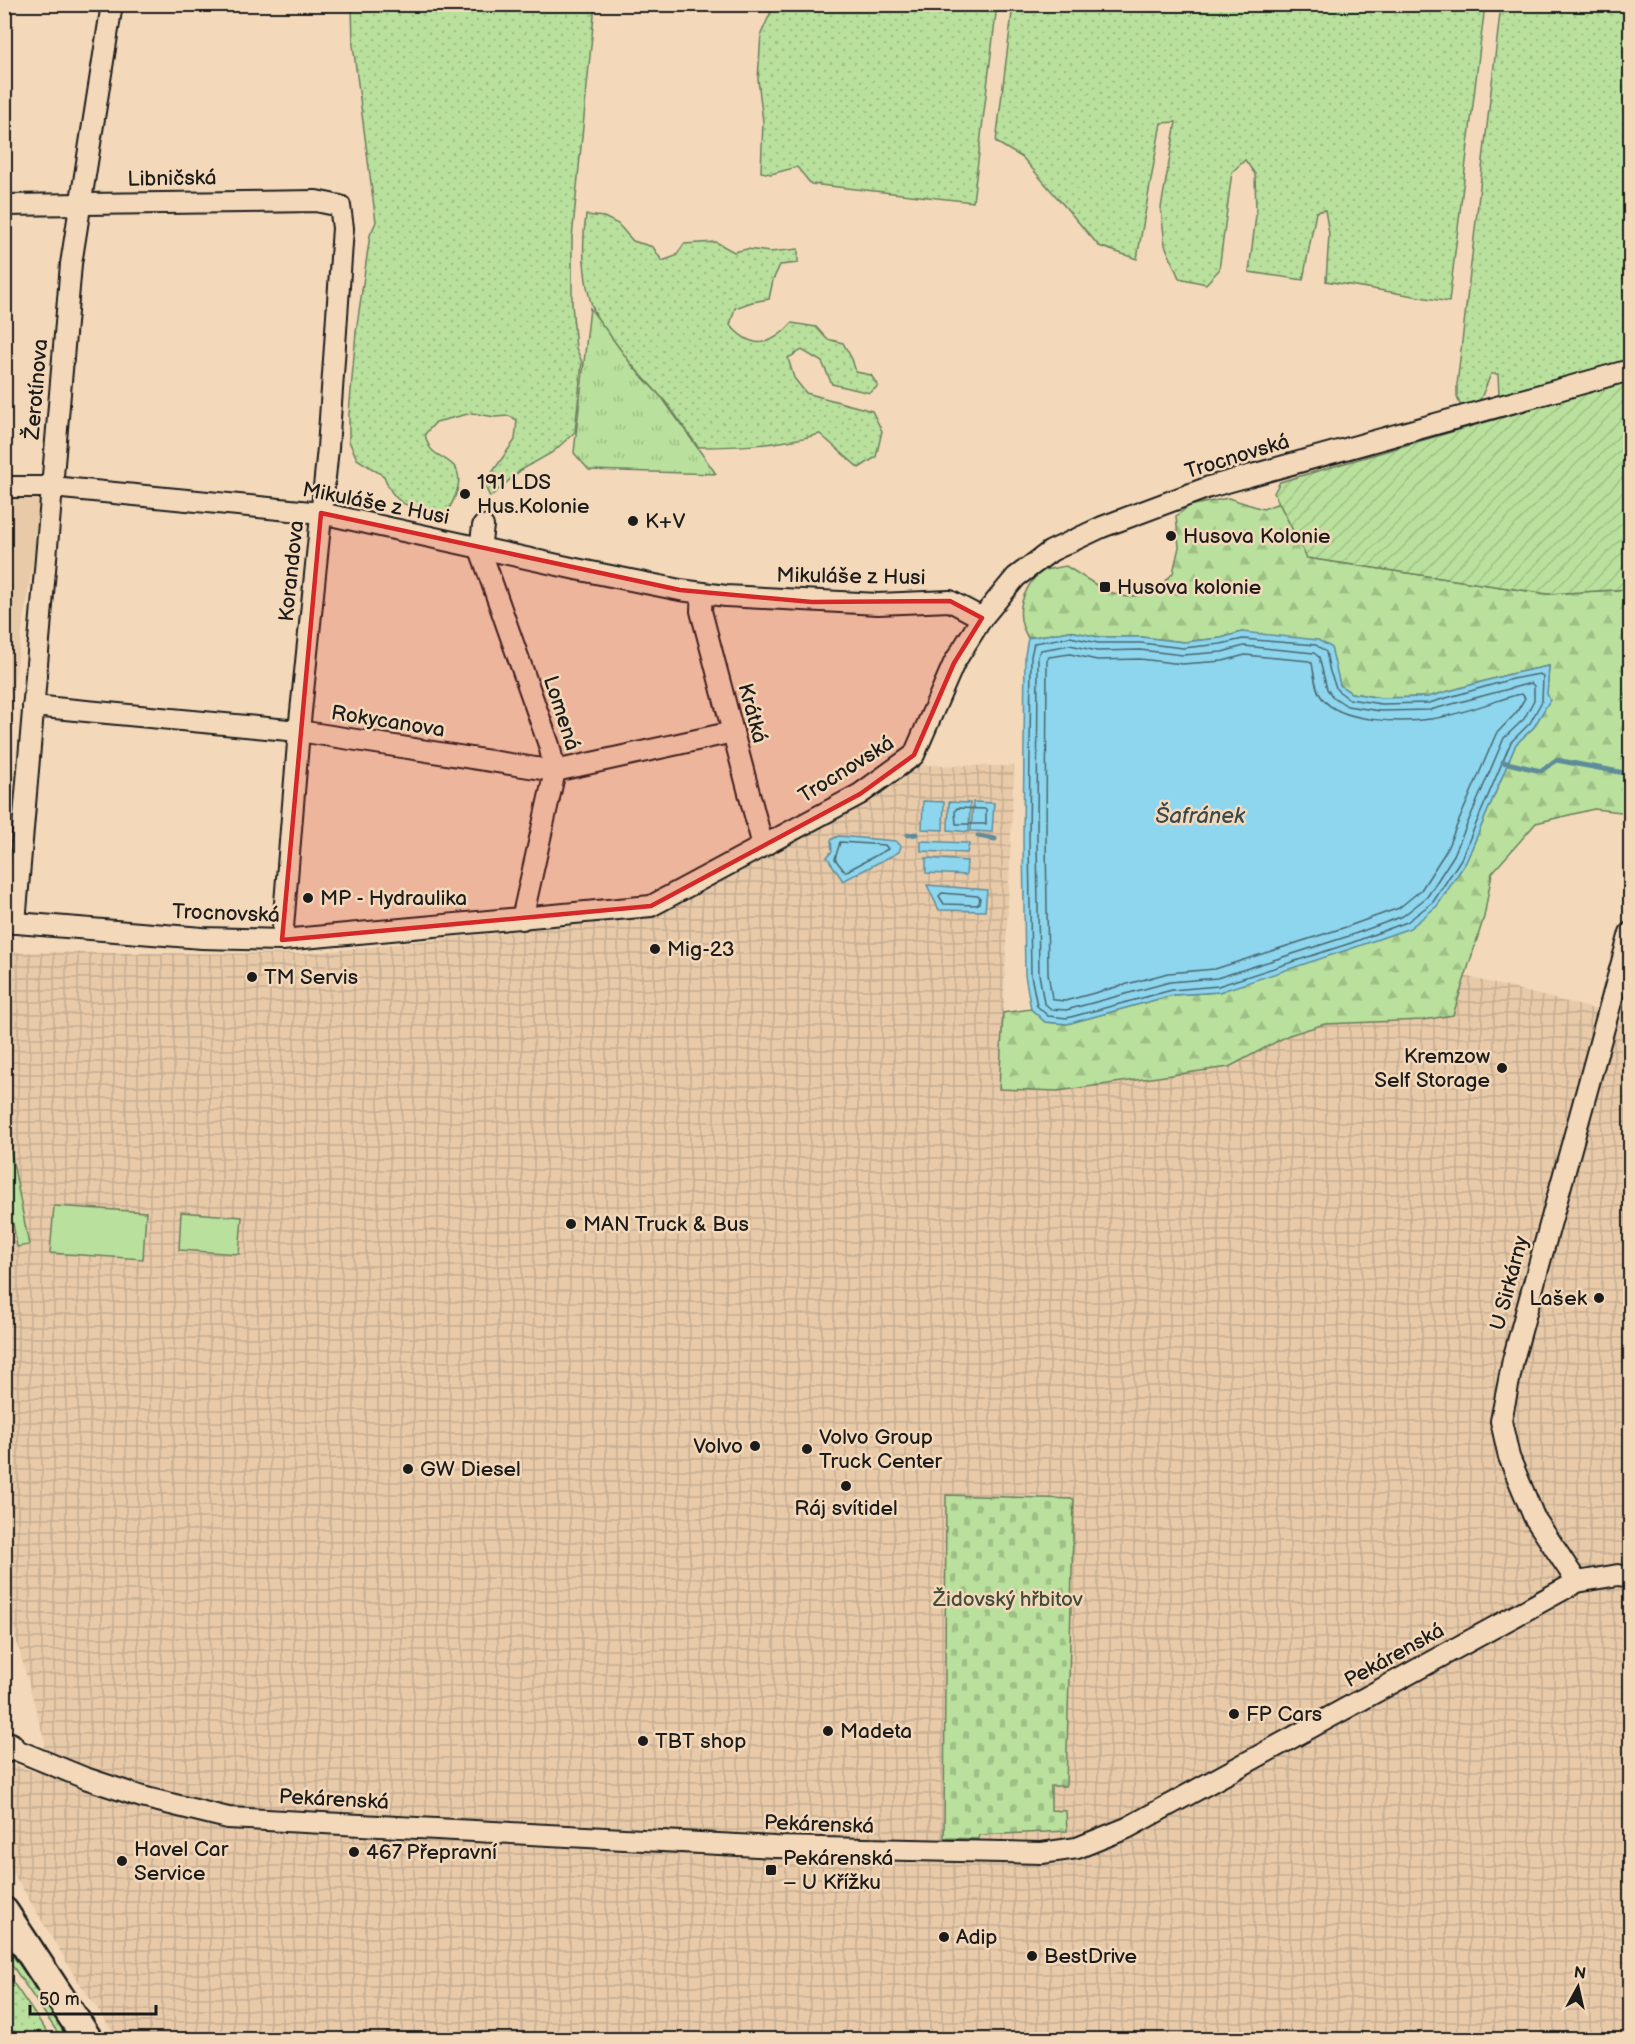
<svg xmlns="http://www.w3.org/2000/svg" width="1635" height="2044" font-family="'Balsamiq Sans',sans-serif">
<defs>
<pattern id="industrial-grid" width="8" height="8" patternUnits="userSpaceOnUse" patternTransform="scale(1.5)"><rect width="8" height="8" fill="#e8caa9"/><path d="M0 4h8M4 0v8" fill="none" stroke="#c6ad91"/></pattern>
<pattern id="grass-dots" width="8" height="8" patternUnits="userSpaceOnUse" patternTransform="scale(1.5)"><rect width="8" height="8" fill="#b9e09c"/><path d="M2 2h.1M6 6h.1" fill="none" stroke="#9ec086" stroke-width="1.8" stroke-linecap="round"/></pattern>
<pattern id="forest-firs" width="22" height="20" patternUnits="userSpaceOnUse" patternTransform="scale(1.5)"><rect width="22" height="20" fill="#b9e09c"/><path d="M5 1l3.5 6h-7zM16 11l3.5 6h-7z" fill="#9ec086"/></pattern>
<pattern id="cemetery-stones" width="16" height="16" patternUnits="userSpaceOnUse" patternTransform="scale(1.5)"><rect width="16" height="16" fill="#b9e09c"/><path d="M2 7V4a2 2 0 0 1 4 0v3zM10 15v-3a2 2 0 0 1 4 0v3z" fill="#9ec086"/></pattern>
<pattern id="park-tufts" width="24" height="20" patternUnits="userSpaceOnUse" patternTransform="scale(1.5)"><rect width="24" height="20" fill="#b9e09c"/><path d="M3 7l-1-3M5 7V3M7 7l1-3M15 17l-1-3M17 17v-4M19 17l1-3" fill="none" stroke="#9ec086"/></pattern>
<pattern id="garden-furrows" width="10" height="10" patternUnits="userSpaceOnUse" patternTransform="scale(1.5)"><rect width="10" height="10" fill="#b9e09c"/><path d="M-1 1l2-2M0 10L10 0M9 11l2-2" fill="none" stroke="#9ec086"/></pattern>
</defs>
<rect width="100%" height="100%" fill="#f3d9ba"/>
<filter id="ink" filterUnits="userSpaceOnUse"><feTurbulence type="fractalNoise" baseFrequency=".0167" numOctaves="2"/><feDisplacementMap in="SourceGraphic" scale="12" xChannelSelector="R" yChannelSelector="G"/><feConvolveMatrix kernelMatrix="1 2 1 2 8 2 1 2 1" color-interpolation-filters="sRGB"/></filter>
<g filter="url(#ink)">
<!-- built -->
<path fill="#e8caa9" d="M 5,498 L 43,498 L 9,715 L 5,767 Z"/>
<!-- industrial -->
<path fill="url(#industrial-grid)" d="M 919,765 L 1014,766 L 1000,1089 L 1229,1067 L 1289,1035 L 1325,1024 L 1423,1020 L 1456,974 L 1622,1016 L 1630,986 L 1630,2039 L 118,2039 L 76,1978 L 5,1859 L 4,1775 L 9,1763 L 36,1772 L 45,1742 L 5,1600 L 4,952 L 301,954 L 655,916 L 754,865 Z"/>
<!-- grass -->
<g fill="url(#grass-dots)" stroke="#6a7e5c" stroke-width="1.5">
<path d="M 352,5 L 595,5 L 572,238 L 572,304 L 576,348 L 582,362 L 575,432 L 553,452 L 521,470 L 490,497 L 484,484 L 515,440 L 517,420 L 509,416 L 495,417 L 472,413 L 436,422 L 425,434 C 430,457 439,452 453,465 C 466,478 454,501 446,514 C 415,508 395,510 384,476 L 357,459 L 349,441 L 349,414 L 356,332 L 370,235 L 376,222 L 353,45 Z"/>
<path d="M 774,5 L 997,5 L 973,202 L 811,184 L 797,167 L 771,174 L 761,172 L 763,122 L 758,79 L 761,34 Z"/>
<path d="M 1013,5 L 1485,5 L 1449,302 L 1326,281 L 1329,234 L 1325,210 L 1316,212 L 1303,280 L 1249,272 L 1256,215 L 1255,174 L 1245,160 L 1232,172 L 1219,270 L 1206,284 L 1179,278 L 1165,245 L 1161,208 L 1176,122 L 1161,123 L 1137,259 L 1099,246 L 1023,158 L 996,142 Z"/>
<path d="M 1501,5 L 1630,5 L 1630,360 L 1499,395 L 1498,374 L 1491,374 L 1479,403 L 1462,409 L 1457,397 L 1457,385 Z"/>
<path d="M 586,215 L 604,217 L 618,224 L 633,241 L 653,247 L 662,261 L 676,256 L 684,244 L 716,242 L 734,252 L 747,249 L 770,252 L 798,249 L 798,263 L 780,265 L 773,280 L 769,299 L 752,302 L 735,308 L 730,325 C 752,350 770,347 792,323 L 816,327 L 827,339 L 843,343 L 852,359 L 856,372 L 871,375 L 878,386 L 870,393 L 832,384 L 822,362 L 802,350 L 788,358 L 794,378 L 806,393 L 872,411 L 882,431 L 876,457 L 859,468 L 820,434 C 779,445 740,447 698,447 C 686,430 675,413 662,398 C 641,374 617,351 600,323 C 583,295 581,247 586,215 Z"/>
<path d="M 5,1944 L 70,2039 L 62,2039 L 5,1955 Z"/>
<path d="M 5,1971 L 52,2039 L 17,2039 L 5,2017 Z"/>
</g>
<!-- forest -->
<path fill="url(#forest-firs)" stroke="#6a7e5c" stroke-width="1.5" d="M 1228,498 L 1263,509 L 1279,503 L 1308,558 L 1548,594 L 1630,589 L 1630,813 L 1594,809 L 1536,823 L 1492,873 L 1484,917 L 1453,1015 L 1423,1020 L 1325,1024 L 1289,1035 L 1229,1067 L 1058,1091 L 999,1089 L 1003,1013 L 1031,1009 L 1045,1022 L 1067,1024 L 1173,995 L 1219,992 L 1437,906 L 1466,862 L 1516,744 L 1534,727 L 1549,700 L 1547,694 L 1549,666 L 1510,674 L 1428,697 L 1381,698 L 1351,693 L 1340,685 L 1336,670 L 1242,632 L 1221,638 L 1184,642 L 1141,637 L 1098,637 L 1070,631 L 1028,638 C 1013,613 1022,593 1039,571 L 1066,566 L 1106,591 L 1127,597 L 1147,594 L 1160,587 L 1173,573 L 1179,547 L 1176,516 L 1189,506 Z"/>
<!-- cemetery -->
<path fill="url(#cemetery-stones)" stroke="#6a7e5c" stroke-width="1.5" d="M 946,1495 L 1074,1499 L 1066,1786 L 1051,1786 L 1051,1810 L 1066,1811 L 1067,1831 L 979,1835 L 978,1839 L 944,1838 Z"/>
<!-- park -->
<path fill="url(#park-tufts)" stroke="#6a7e5c" stroke-width="1.5" d="M 590,308 L 634,368 L 663,399 L 716,474 L 589,470 L 574,453 Z"/>
<!-- garden -->
<path fill="url(#garden-furrows)" stroke="#6a7e5c" stroke-width="1.5" d="M 1630,380 L 1630,589 L 1548,594 L 1307,558 L 1274,493 L 1280,482 Z"/>
<!-- pitch -->
<g fill="#b9e09c" stroke="#6a7e5c" stroke-width="1.5">
<path d="M 5,1121 L 29,1245 L 17,1247 L 13,1223 L 5,1232 C 4,1220 9,1209 8,1199 L 4,1199 Z"/>
<path d="M 54,1206 L 146,1212 L 143,1259 L 50,1253 Z"/>
<path d="M 181,1212 L 242,1217 L 239,1254 L 179,1250 Z"/>
</g>
<!-- water -->
<g fill="#8dd6ee" stroke="#608c9a" stroke-width="1.5">
<path d="M 1070,631 L 1098,637 L 1141,637 L 1184,642 L 1221,638 L 1242,632 L 1318,640 L 1331,647 L 1340,685 L 1351,693 L 1381,698 L 1428,697 L 1510,674 L 1549,666 L 1547,694 L 1550,700 L 1534,727 L 1516,744 L 1466,862 L 1437,906 L 1410,928 L 1353,948 L 1219,992 L 1173,995 L 1067,1024 L 1045,1022 L 1031,1009 L 1025,975 L 1023,840 L 1025,655 L 1028,638 Z"/>
<path d="M 923,801 L 944,802 L 943,830 L 922,829 Z"/>
<path d="M 949,802 L 970,803 L 969,832 L 948,830 Z"/>
<path d="M 973,802 L 994,803 L 992,832 L 971,831 Z"/>
<path d="M 838,836 L 896,841 L 901,846 L 899,852 L 843,881 L 827,857 L 832,851 L 831,840 Z"/>
<path d="M 921,841 L 966,843 L 969,844 L 967,853 L 921,851 Z"/>
<path d="M 926,858 L 967,861 L 966,875 L 926,873 Z"/>
<path d="M 927,885 L 987,890 L 985,911 L 939,910 Z"/>
</g>
<g fill="none" stroke-linecap="round" stroke-linejoin="round">
<!-- shore -->
<g stroke="#496670" stroke-width="1.5">
<path d="M 1070,637 L 1098,643 L 1141,643 L 1183,648 L 1221,644 L 1243,639 L 1316,645 L 1326,652 L 1330,672 L 1337,690 L 1349,699 L 1381,704 L 1429,703 L 1512,679 L 1540,674 L 1543,677 L 1542,701 L 1530,723 L 1511,742 L 1461,859 L 1433,902 L 1407,922 L 1351,943 L 1218,986 L 1172,990 L 1067,1018 L 1048,1016 L 1037,1006 L 1031,975 L 1029,840 L 1031,656 L 1034,643 Z"/>
<path d="M 1070,645 L 1097,651 L 1140,650 L 1183,655 L 1222,652 L 1244,646 L 1314,653 L 1319,657 L 1327,689 L 1332,696 L 1347,706 L 1380,711 L 1430,710 L 1531,683 L 1534,686 L 1534,700 L 1524,719 L 1504,738 L 1454,855 L 1427,897 L 1403,916 L 1349,936 L 1217,978 L 1170,982 L 1066,1010 L 1051,1009 L 1044,1003 L 1039,974 L 1037,840 L 1038,656 L 1041,650 Z"/>
<path d="M 1070,654 L 1097,660 L 1140,659 L 1182,664 L 1223,661 L 1245,655 L 1309,661 L 1312,663 C 1314,674 1315,689 1322,698 C 1340,723 1403,723 1431,719 C 1460,715 1488,703 1516,695 L 1522,694 L 1525,698 L 1516,713 L 1496,734 L 1446,851 L 1421,890 L 1399,908 L 1346,927 L 1215,969 L 1168,973 L 1065,1001 L 1055,1000 L 1052,998 L 1048,973 L 1046,840 L 1047,660 L 1049,657 Z"/>
<path d="M 957,808 L 986,809 L 986,824 L 956,824 L 955,811 Z"/>
<path d="M 840,842 L 885,845 L 888,849 L 845,872 L 835,859 Z"/>
<path d="M 942,893 L 978,896 L 980,898 L 979,903 L 977,905 L 944,904 L 939,896 Z"/>
</g>
<!-- stream -->
<g stroke="#608c9a" stroke-width="5">
<path d="M 1503,762 L 1541,771 L 1556,760 L 1630,774"/>
<path d="M 908,835 L 916,834"/>
<path d="M 978,836 L 995,839"/>
<path d="M 4,2030 L 10,2040"/>
</g>
<defs>
<g id="minor">
<path d="M 4,205 L 316,201 L 340,206 L 343,228 L 328,448 L 299,731 L 282,940"/>
<path d="M 4,487 L 52,487 L 321,513 L 576,569 L 680,590 L 726,596 L 878,604 L 950,601 L 982,618"/>
<path d="M 483,526 L 480,549 L 549,745 L 555,771 L 522,919"/>
<path d="M 702,593 L 701,611 L 763,846"/>
<path d="M 33,706 L 299,731 L 555,771 L 733,732"/>
<path d="M 4,922 L 202,938 L 282,940 L 651,906 L 860,794 L 914,755 L 954,663 L 982,618 L 1016,577 L 1051,551 L 1102,527 L 1209,487 L 1630,370"/>
<path d="M 15,923 L 71,264 L 112,4"/>
<path d="M 1577,1582 L 1534,1517 L 1509,1457 L 1501,1421 L 1513,1360 L 1630,933"/>
<path d="M 4,1745 L 85,1778 L 142,1797 L 228,1818 L 775,1847 L 1042,1853 L 1077,1848 L 1127,1828 L 1577,1582 L 1618,1575 L 1630,1577"/>
</g>
<g id="secondary">
<path d="M 4,1748 L 9,1747"/>
<path d="M 4,1912 L 88,2040"/>
</g>
</defs>
<!-- minor casing -->
<use href="#minor" stroke="#1c1c1c" stroke-width="24"/>
<!-- secondary casing -->
<use href="#secondary" stroke="#1c1c1c" stroke-width="33"/>
<!-- minor -->
<use href="#minor" stroke="#f3d9ba" stroke-width="20"/>
<!-- secondary -->
<use href="#secondary" stroke="#f3d9ba" stroke-width="28"/>
</g>
</g>
<!-- marked area -->
<path fill="#d62828" fill-opacity="0.2" stroke="#d62828" stroke-width="4.5" stroke-linejoin="round" d="M 321,513 L 680,590 L 812,602 L 950,601 L 982,618 L 954,663 L 914,755 L 860,794 L 651,906 L 282,940 Z"/>
<!-- markers -->
<g fill="#1c1c1c" stroke="#f3d9ba" stroke-width="2">
<circle cx="465" cy="494" r="6"/>
<circle cx="633" cy="521" r="6"/>
<circle cx="1171" cy="536" r="6"/>
<rect x="1099" y="581" width="12" height="12" rx="3"/>
<circle cx="308" cy="898" r="6"/>
<circle cx="655" cy="949" r="6"/>
<circle cx="252" cy="977" r="6"/>
<circle cx="1502" cy="1068" r="6"/>
<circle cx="571" cy="1224" r="6"/>
<circle cx="1599" cy="1298" r="6"/>
<circle cx="755" cy="1446" r="6"/>
<circle cx="807" cy="1449" r="6"/>
<circle cx="408" cy="1469" r="6"/>
<circle cx="846" cy="1486" r="6"/>
<circle cx="1234" cy="1714" r="6"/>
<circle cx="828" cy="1731" r="6"/>
<circle cx="643" cy="1741" r="6"/>
<circle cx="354" cy="1852" r="6"/>
<circle cx="122" cy="1861" r="6"/>
<rect x="765" y="1864" width="12" height="12" rx="3"/>
<circle cx="944" cy="1937" r="6"/>
<circle cx="1032" cy="1956" r="6"/>
</g>
<g text-anchor="middle" stroke-width="5" stroke-linejoin="round" paint-order="stroke">
<!-- street labels -->
<g font-size="21" fill="#1c1c1c" stroke="#f3d9ba">
<text transform="translate(172 178) rotate(-1)" y="7">Libničská</text>
<text transform="translate(36 389) rotate(-85)" y="7">Žerotínova</text>
<text transform="translate(1237 456) rotate(-17)" y="7">Trocnovská</text>
<text transform="translate(376 503) rotate(11)" y="7">Mikuláše z Husi</text>
<text transform="translate(291 571) rotate(-84)" y="7">Korandova</text>
<text transform="translate(851 576) rotate(1)" y="7">Mikuláše z Husi</text>
<text transform="translate(562 713) rotate(72)" y="7">Lomená</text>
<text transform="translate(753 713) rotate(75)" y="7">Krátká</text>
<text transform="translate(388 721) rotate(9)" y="7">Rokycanova</text>
<text transform="translate(846 769) rotate(-32)" y="7">Trocnovská</text>
<text transform="translate(226 913) rotate(2)" y="7">Trocnovská</text>
<text transform="translate(1509 1283) rotate(-75)" y="7">U Sirkárny</text>
<text transform="translate(1394 1655) rotate(-29)" y="7">Pekárenská</text>
<text transform="translate(334 1799) rotate(3)" y="7">Pekárenská</text>
<text transform="translate(819 1824) rotate(2)" y="7">Pekárenská</text>
</g>
<!-- poi labels -->
<g font-size="21" fill="#1c1c1c" stroke="#f3d9ba" text-anchor="start">
<text x="477" y="489">191 LDS<tspan x="477" dy="24">Hus.Kolonie</tspan></text>
<text x="645" y="528">K+V</text>
<text x="1183" y="543">Husova Kolonie</text>
<text x="1117" y="594">Husova kolonie</text>
<text x="320" y="905">MP - Hydraulika</text>
<text x="667" y="956">Mig-23</text>
<text x="264" y="984">TM Servis</text>
<text x="1490" y="1063" text-anchor="end">Kremzow<tspan x="1490" dy="24">Self Storage</tspan></text>
<text x="583" y="1231">MAN Truck &amp; Bus</text>
<text x="1587" y="1305" text-anchor="end">Lašek</text>
<text x="819" y="1444">Volvo Group<tspan x="819" dy="24">Truck Center</tspan></text>
<text x="743" y="1453" text-anchor="end">Volvo</text>
<text x="420" y="1476">GW Diesel</text>
<text x="846" y="1515" text-anchor="middle">Ráj svítidel</text>
<text x="1246" y="1721">FP Cars</text>
<text x="840" y="1738">Madeta</text>
<text x="655" y="1748">TBT shop</text>
<text x="134" y="1856">Havel Car<tspan x="134" dy="24">Service</tspan></text>
<text x="366" y="1859">467 Přepravní</text>
<text x="783" y="1865">Pekárenská<tspan x="783" dy="24">– U Křížku</tspan></text>
<text x="956" y="1944">Adip</text>
<text x="1044" y="1963">BestDrive</text>
</g>
<!-- park labels -->
<g font-size="21" fill="#434d3c" stroke="#f3d9ba">
<text x="1008" y="1606">Židovský hřbitov</text>
</g>
<!-- water labels -->
<g font-size="22" font-style="italic" fill="#384a50" stroke="#f3d9ba">
<text x="1200" y="823">Šafránek</text>
</g>
</g>
<!-- margin -->
<rect width="1635" height="2044" fill="none" stroke="#f3d9ba" stroke-width="24"/>
<rect x="12" y="12" width="1611" height="2020" fill="none" stroke="#1c1c1c" stroke-width="2" filter="url(#ink)"/>
<!-- north arrow -->
<g transform="translate(1578 1987) rotate(8)" stroke="#f3d9ba" stroke-width="4.5" paint-order="stroke">
<path d="M0-4.5L10 22L0 15L-10 22Z" fill="#1c1c1c"/>
<text y="-9" font-size="16" font-weight="bold" text-anchor="middle" fill="#1c1c1c">N</text>
</g>
<!-- scale -->
<path d="M30 2005v9h126v-9" fill="none" stroke="#1c1c1c" stroke-width="3"/>
<text x="39" y="2005" font-size="18" fill="#1c1c1c" stroke="#f3d9ba" stroke-width="4.5" paint-order="stroke">50 m</text>
</svg>
